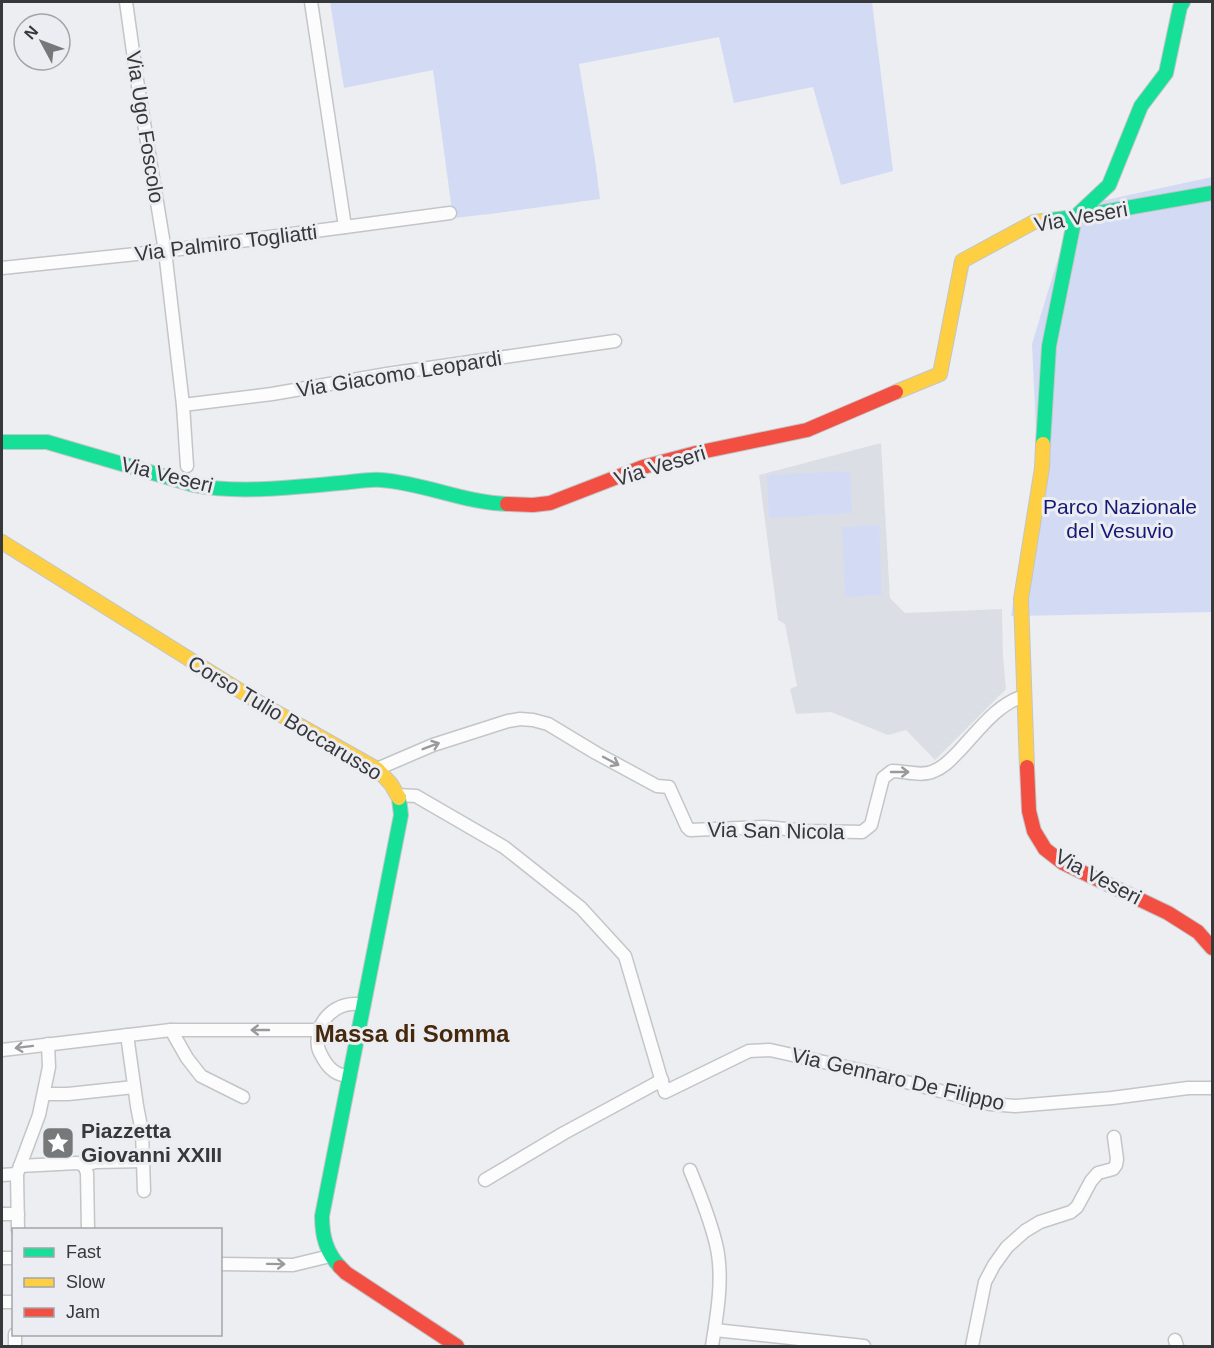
<svg xmlns="http://www.w3.org/2000/svg" width="1214" height="1348" font-family="Helvetica,sans-serif">
<rect width="100%" height="100%" fill="#eceef1"/>
<!-- built -->
<path fill="#dcdee6" d="M 881,443 L 890,598 L 905,613 L 1002,609 L 1003,656 L 1006,689 L 935,760 L 906,730 L 888,735 L 831,712 L 796,714 L 790,689 L 797,686 L 785,624 L 778,620 L 759,475 Z"/>
<!-- green -->
<g fill="#d3dbf4">
<path d="M 330,2 L 872,2 L 893,171 L 841,185 L 813,87 L 734,103 L 719,37 L 579,64 L 595,160 L 600,199 L 490,214 L 453,218 L 433,70 L 344,88 Z"/>
<path d="M 1212,177 L 1212,612 L 1011,616 L 1037,454 L 1032,344 L 1060,252 L 1092,203 Z"/>
<path d="M 850,471 L 852,513 L 769,518 L 767,475 Z"/>
<path d="M 879,525 L 882,595 L 845,597 L 842,527 Z"/>
</g>
<g fill="none" stroke-linecap="round" stroke-linejoin="round">
<defs>
<g id="street">
<path d="M 126,2 L 137,80 L 165,251 L 183,405 L 187,466"/>
<path d="M 311,2 L 345,227"/>
<path d="M 2,268 L 165,251 L 450,213"/>
<path d="M 183,405 L 272,394 L 387,374 L 615,341"/>
<path d="M 377,769 L 433,745 L 508,721 L 520,719 L 533,720 L 548,724 L 596,753 L 657,786 L 669,787 L 687,827 L 690,830 L 765,827 L 808,831 L 862,832 L 871,825 L 883,778 L 892,771 C 905,771 922,777 934,771 C 945,767 952,758 960,750 C 978,731 997,704 1024,696"/>
<path d="M 398,795 L 416,796 L 504,847 L 581,908 L 625,956 L 665,1092 L 749,1051 L 770,1050 L 864,1071 L 990,1104 L 1015,1106 L 1112,1098 L 1188,1088 L 1212,1088"/>
<path d="M 171,1030 L 187,1058 L 201,1076 L 243,1097"/>
<path d="M 127,1035 L 137,1106 L 142,1132 L 144,1191"/>
<path d="M 2,1050 L 171,1030 L 319,1030"/>
<path d="M 350,1077 C 346,1076 341,1075 337,1073 C 331,1070 327,1065 324,1060 C 322,1056 319,1052 318,1047 C 314,1020 338,999 364,1005"/>
<path d="M 44,1094 L 68,1094 L 134,1087"/>
<path d="M 84,1165 L 96,1162 L 143,1161"/>
<path d="M 20,1166 L 77,1163 L 84,1165 L 87,1173 L 88,1230"/>
<path d="M 690,1170 C 700,1194 710,1219 716,1244 C 724,1276 717,1315 712,1346"/>
<path d="M 2,1175 L 17,1174"/>
<path d="M 485,1180 L 564,1133 L 662,1080"/>
<path d="M 2,1214 L 18,1214"/>
<path d="M 18,1230 L 17,1174 L 39,1115 L 49,1067 L 48,1044"/>
<path d="M 2,1258 L 14,1258"/>
<path d="M 220,1264 L 293,1265 L 330,1256"/>
<path d="M 2,1302 L 14,1302"/>
<path d="M 715,1330 L 864,1346"/>
<path d="M 1175,1340 L 1177,1346"/>
<path d="M 15,1346 L 15,1334"/>
<path d="M 972,1346 L 985,1282 L 994,1265 L 1007,1247 L 1025,1231 L 1040,1222 L 1071,1212 L 1077,1207 L 1091,1181 L 1098,1173 L 1113,1169 L 1116,1165 L 1117,1159 L 1114,1137"/>
</g>
<g id="fast">
<path d="M 1043,221 L 1075,217 L 1212,193"/>
<path d="M 2,442 L 47,442 L 194,485 C 238,494 295,487 340,483 C 354,482 368,479 381,480 C 424,483 465,503 507,504"/>
<path d="M 1043,444 L 1049,346 L 1075,217 L 1109,185 L 1141,106 L 1166,73 L 1180,7 L 1183,2"/>
<path d="M 340,1267 C 326,1252 322,1236 322,1216 L 401,815 L 399,798"/>
</g>
<g id="slow">
<path d="M 896,392 L 940,374 L 962,261 L 1034,222 L 1043,221"/>
<path d="M 2,542 L 258,702 L 377,769 L 391,784 L 399,798"/>
<path d="M 1027,767 L 1021,599 L 1042,468 L 1043,444"/>
</g>
<g id="jam">
<path d="M 507,504 L 533,505 L 550,503 L 643,467 L 696,453 L 807,430 L 896,392"/>
<path d="M 1027,767 L 1029,811 L 1034,831 L 1045,849 L 1063,863 L 1168,913 L 1198,932 L 1212,948"/>
<path d="M 340,1267 L 346,1273 L 457,1346"/>
</g>
</defs>
<!-- street casing -->
<use href="#street" stroke="#c3c5c7" stroke-width="15"/>
<!-- fast casing -->
<use href="#fast" stroke="#c3c5c7" stroke-width="16"/>
<!-- slow casing -->
<use href="#slow" stroke="#c3c5c7" stroke-width="16"/>
<!-- jam casing -->
<use href="#jam" stroke="#c3c5c7" stroke-width="16"/>
<!-- street -->
<use href="#street" stroke="#fcfcfd" stroke-width="12"/>
<!-- fast -->
<use href="#fast" stroke="#16e098" stroke-width="14"/>
<!-- slow -->
<use href="#slow" stroke="#ffcf43" stroke-width="14"/>
<!-- jam -->
<use href="#jam" stroke="#f24e42" stroke-width="14"/>
</g>
<!-- one-way arrows -->
<defs><path id="oneway-shaft" d="M-6 0H5M1.5-3L5.5 0L1.5 3" fill="none" stroke-width="1.6" stroke-linecap="round" stroke-linejoin="round" transform="scale(1.5)"/></defs>
<g stroke="#9a9a9c">
<use href="#oneway-shaft" transform="translate(431 746) rotate(-21)"/>
<use href="#oneway-shaft" transform="translate(611 761) rotate(28)"/>
<use href="#oneway-shaft" transform="translate(900 772)"/>
<use href="#oneway-shaft" transform="translate(260 1030) rotate(-180)"/>
<use href="#oneway-shaft" transform="translate(24 1047) rotate(173)"/>
<use href="#oneway-shaft" transform="translate(276 1264) rotate(1)"/>
</g>
<!-- icons -->
<defs>
<symbol id="sight-square" viewBox="-11 -11 22 22"><rect x="-9" y="-9" width="18" height="18" rx="4" fill="#76787a" stroke="#ebedf2"/><path d="M0-6L1.8-2.2L6-1.7L2.9 1.2L3.7 5.4L0 3.3L-3.7 5.4L-2.9 1.2L-6-1.7L-1.8-2.2Z" fill="#fff"/></symbol>
</defs>
<g fill-rule="evenodd">
<use href="#sight-square" x="39" y="1124" width="38" height="38"/>
</g>
<g text-anchor="middle" stroke-width="6" stroke-linejoin="round" paint-order="stroke">
<!-- street labels -->
<g font-size="21" fill="#37383a" stroke="#ebedf2">
<text transform="translate(145 127) rotate(81)" y="7">Via Ugo Foscolo</text>
<text transform="translate(1081 217) rotate(-10)" y="7">Via Veseri</text>
<text transform="translate(226 243) rotate(-7)" y="7">Via Palmiro Togliatti</text>
<text transform="translate(399 374) rotate(-9)" y="7">Via Giacomo Leopardi</text>
<text transform="translate(660 466) rotate(-17)" y="7">Via Veseri</text>
<text transform="translate(167 475) rotate(14)" y="7">Via Veseri</text>
<text transform="translate(285 718) rotate(31)" y="7">Corso Tulio Boccarusso</text>
<text transform="translate(776 831) rotate(1)" y="7">Via San Nicola</text>
<text transform="translate(1098 877) rotate(28)" y="7">Via Veseri</text>
<text transform="translate(898 1079) rotate(13)" y="7">Via Gennaro De Filippo</text>
</g>
<!-- park labels -->
<g font-size="21" fill="#151a76" stroke="#ebedf2">
<text x="1120" y="514">Parco Nazionale<tspan x="1120" dy="24">del Vesuvio</tspan></text>
</g>
<!-- poi labels -->
<g font-size="21" font-weight="bold" fill="#37383a" stroke="#ebedf2" text-anchor="start">
<text x="81" y="1138">Piazzetta<tspan x="81" dy="24">Giovanni XXIII</tspan></text>
</g>
<!-- quarter labels -->
<g font-size="24" font-weight="bold" fill="#46290d" stroke="#ebedf2">
<text x="412" y="1042">Massa di Somma</text>
</g>
</g>
<!-- border -->
<rect width="1214" height="1348" fill="none" stroke="#37383a" stroke-width="6"/>
<!-- legend -->
<rect x="12" y="1228" width="210" height="108" fill="#ebedf2" stroke="#a3a5a8" stroke-width="1.5"/>
<rect x="24" y="1248" width="30" height="9" fill="#16e098" stroke="#a3a5a8" stroke-width="1.5"/>
<text x="66" y="1258" font-size="18" fill="#37383a">Fast</text>
<rect x="24" y="1278" width="30" height="9" fill="#ffcf43" stroke="#a3a5a8" stroke-width="1.5"/>
<text x="66" y="1288" font-size="18" fill="#37383a">Slow</text>
<rect x="24" y="1308" width="30" height="9" fill="#f24e42" stroke="#a3a5a8" stroke-width="1.5"/>
<text x="66" y="1318" font-size="18" fill="#37383a">Jam</text>
<!-- north arrow -->
<g transform="translate(42 42) rotate(311)"><circle r="28" fill="#ebedf2" stroke="#a3a5a8" stroke-width="1.5"/>
<path d="M0-4.5L10 22L0 15L-10 22Z" fill="#76787a"/>
<text y="-9" font-size="16" font-weight="bold" text-anchor="middle" fill="#37383a">N</text>
</g>
</svg>
